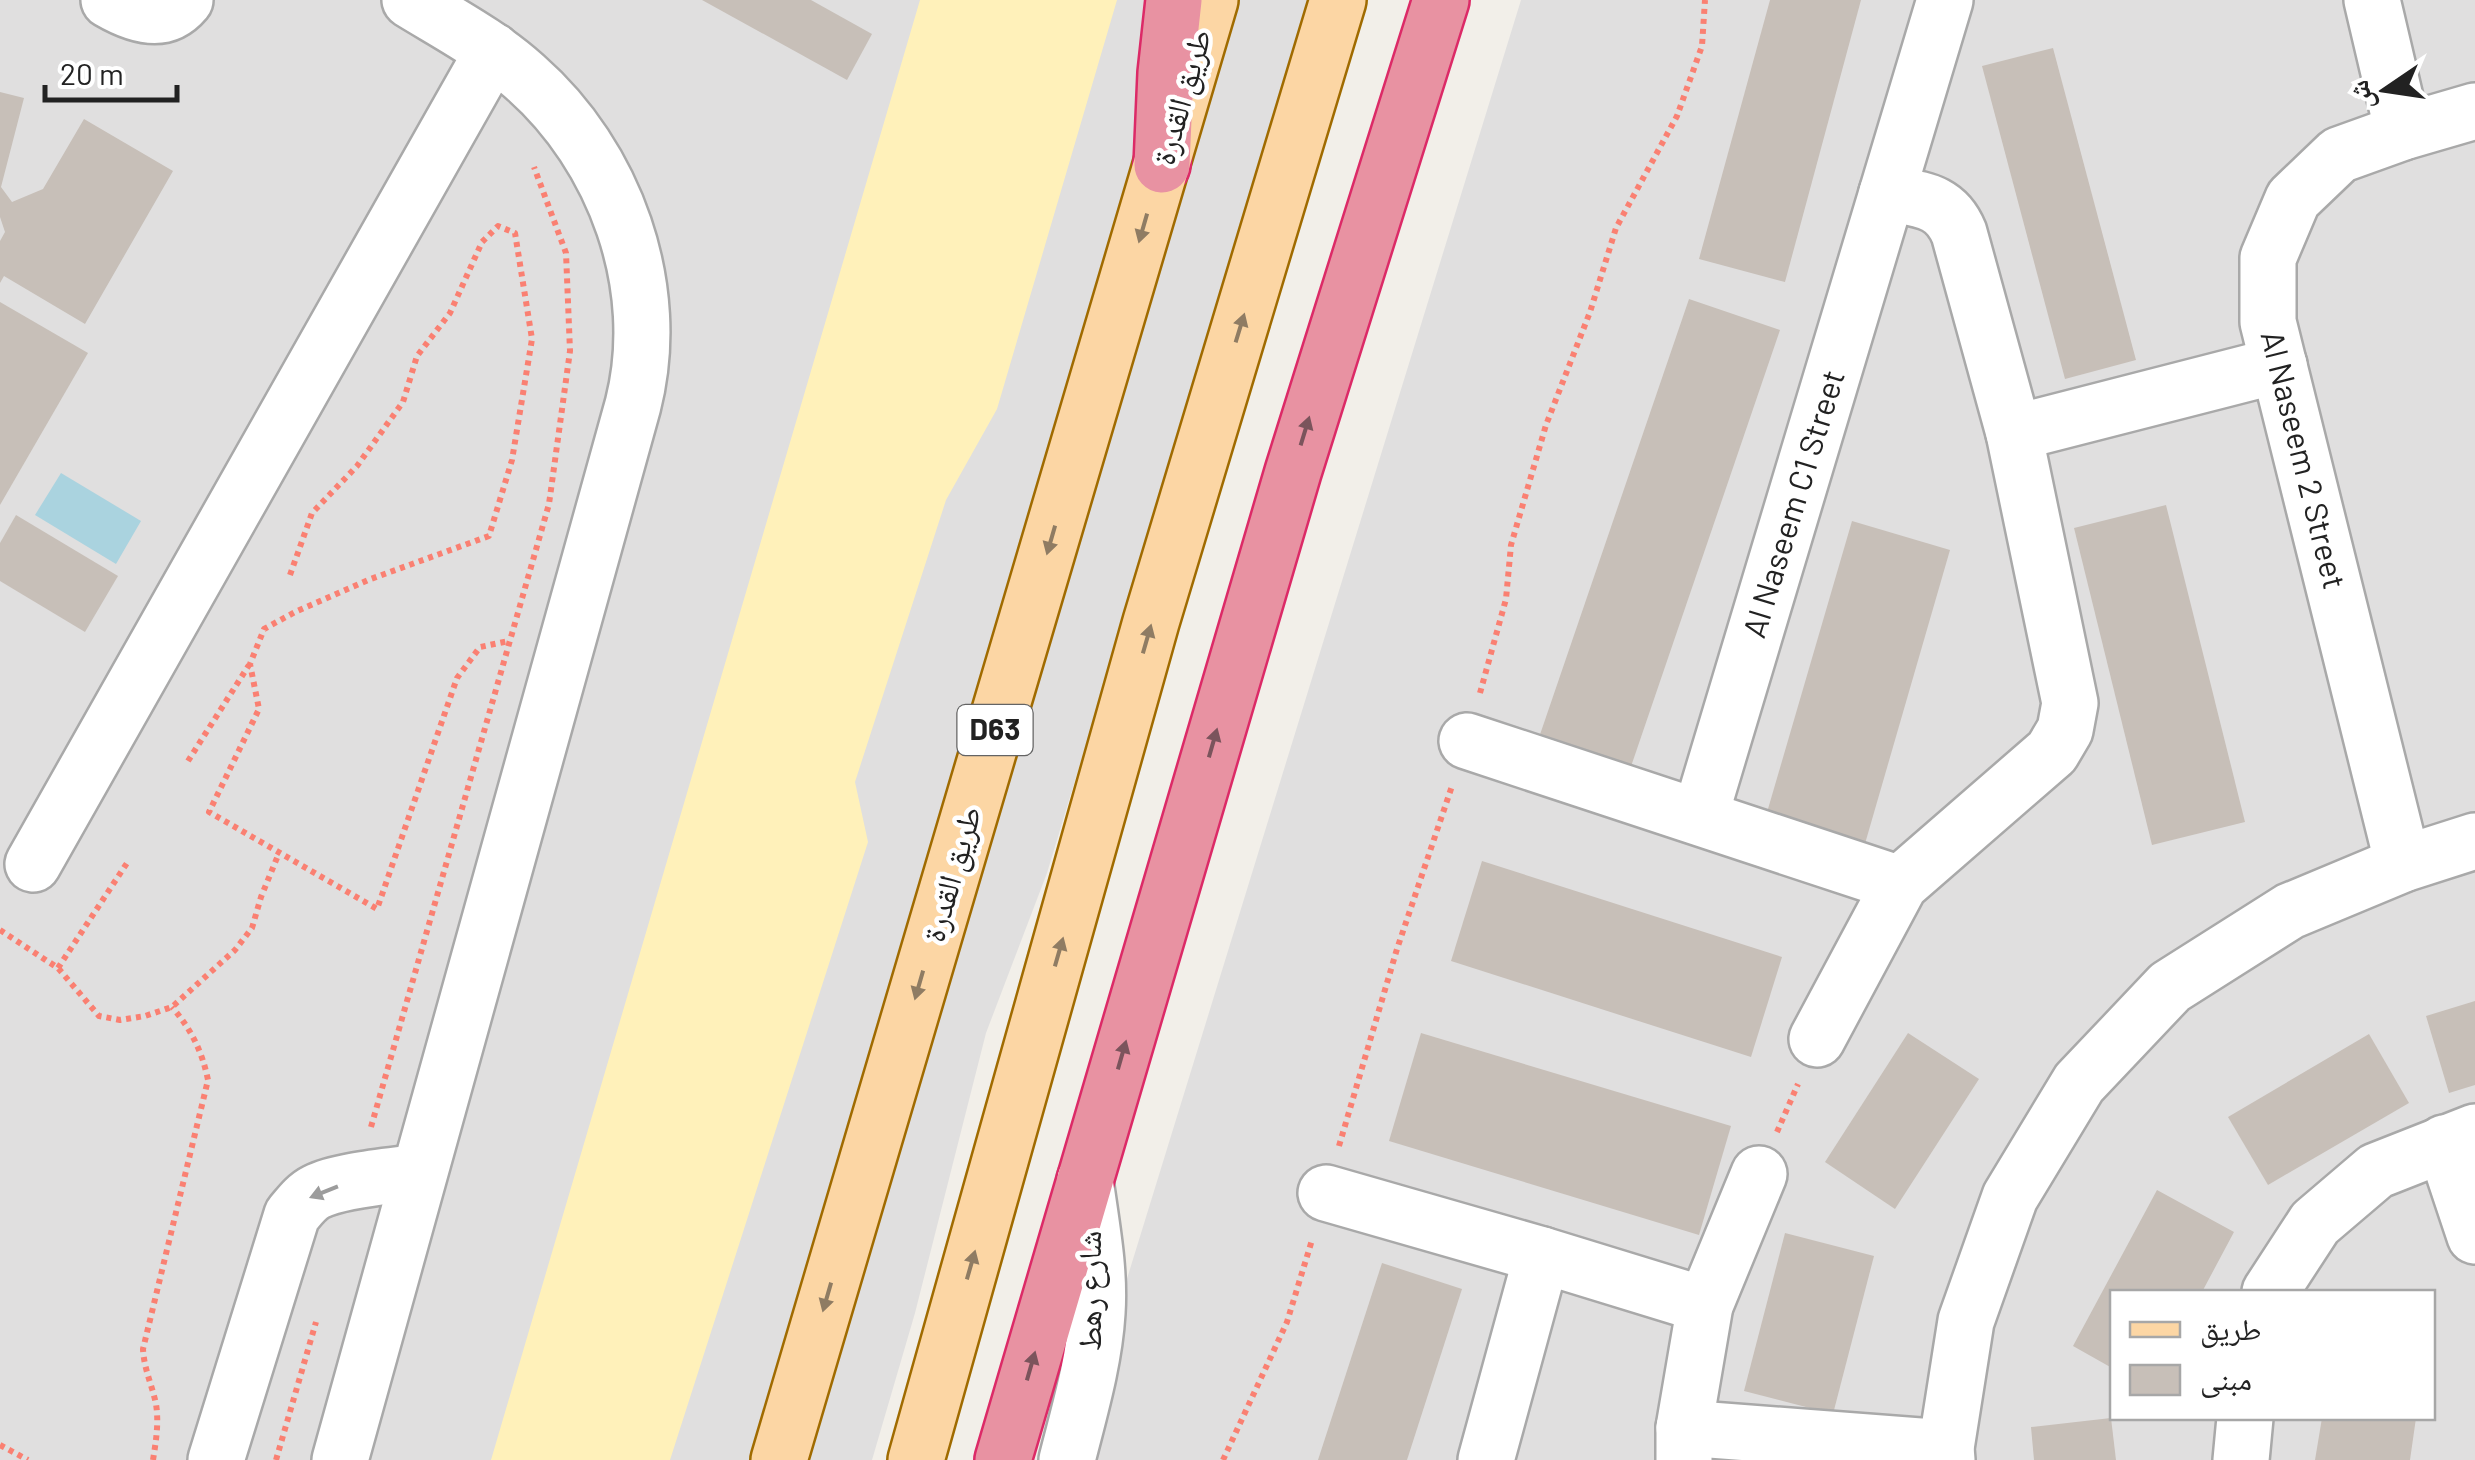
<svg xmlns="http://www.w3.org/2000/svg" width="2475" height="1460" font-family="Barlow,'Noto Naskh Arabic',sans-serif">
<rect width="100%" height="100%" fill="#f2efe9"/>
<!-- residential -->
<g fill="#e0dfdf" fill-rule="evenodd">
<path d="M 0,0 L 1311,0 L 1047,873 L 986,1033 L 915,1313 L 872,1460 L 0,1460 Z"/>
<path d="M 1521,0 L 2475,0 L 2475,1460 L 1086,1460 L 1126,1282 ZM 2112,1292 L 2432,1292 L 2432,1418 L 2112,1418 Z"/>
</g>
<!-- sand -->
<path fill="#fff1ba" d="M 920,0 L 1117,0 L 997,409 L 946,500 L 855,782 L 868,842 L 670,1460 L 491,1460 Z"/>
<!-- water -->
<path fill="#aad3df" d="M 61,473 L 141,521 L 116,564 L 35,515 Z"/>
<!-- building -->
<g fill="#c7bfb8">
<path d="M 702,0 L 811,0 L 872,34 L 847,80 Z"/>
<path d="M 1770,0 L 1861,0 L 1785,282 L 1699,259 Z"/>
<path d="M 2053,48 L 2136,360 L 2065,379 L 1982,66 Z"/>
<path d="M 0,92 L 24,98 L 1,187 L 12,202 L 43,189 L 84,119 L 173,171 L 85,324 L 4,276 L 0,283 L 0,241 L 5,232 L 0,217 Z"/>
<path d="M 1689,299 L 1780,330 L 1624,787 L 1533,755 Z"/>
<path d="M 0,302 L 88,353 L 0,505 Z"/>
<path d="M 2166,505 L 2245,822 L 2152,845 L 2074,528 Z"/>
<path d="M 16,515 L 118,576 L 85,632 L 0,581 L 0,543 Z"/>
<path d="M 1852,521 L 1950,550 L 1860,861 L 1761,833 Z"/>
<path d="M 1482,861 L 1782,957 L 1751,1057 L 1451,961 Z"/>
<path d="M 2475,1001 L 2475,1085 L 2449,1093 L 2426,1016 Z"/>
<path d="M 1421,1033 L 1731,1126 L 1699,1235 L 1389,1141 Z"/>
<path d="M 1908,1033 L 1979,1079 L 1895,1209 L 1825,1162 Z"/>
<path d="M 2369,1034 L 2409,1103 L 2268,1185 L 2228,1117 Z"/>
<path d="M 2157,1190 L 2234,1232 L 2202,1292 L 2112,1292 L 2112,1368 L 2073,1346 Z"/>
<path d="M 1785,1233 L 1874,1256 L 1833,1414 L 1744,1391 Z"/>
<path d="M 1382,1263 L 1462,1289 L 1407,1460 L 1318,1460 Z"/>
<path d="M 2111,1418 L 2116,1460 L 2034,1460 L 2031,1427 Z"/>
<path d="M 2322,1418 L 2416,1418 L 2410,1460 L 2315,1460 Z"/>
</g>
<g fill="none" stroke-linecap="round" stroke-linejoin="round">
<defs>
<g id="minor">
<path d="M 109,0 C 133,14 163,26 185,0"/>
<path d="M 2372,0 L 2403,132"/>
<path d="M 2014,433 L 2279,365"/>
<path d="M 1467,741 L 1900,884"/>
<path d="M 1700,816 L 1945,0"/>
<path d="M 33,864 L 493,51"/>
<path d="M 2403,864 L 2268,322 L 2268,258 L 2293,199 L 2339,155 L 2403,132 L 2475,111"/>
<path d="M 1817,1039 L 1900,884 L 2052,752 L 2065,730 L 2070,703 L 2014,433 L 1959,233 C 1945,199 1920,200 1887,193"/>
<path d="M 2444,1143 L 2475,1236"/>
<path d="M 1326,1193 L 1542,1255 L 1705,1305"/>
<path d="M 2270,1292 L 2315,1223 L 2376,1171 L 2475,1132"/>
<path d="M 1684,1428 L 1946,1448"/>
<path d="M 216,1460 L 292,1215 C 299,1207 306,1197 316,1192 C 339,1180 391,1176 419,1172"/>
<path d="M 340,1460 L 633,405 C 663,287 615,156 525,77 C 491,46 449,24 410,0"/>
<path d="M 1067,1460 C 1079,1412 1094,1363 1097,1313 C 1100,1269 1091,1224 1085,1180"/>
<path d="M 1486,1460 L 1542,1255"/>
<path d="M 1684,1460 L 1684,1428 L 1705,1305 L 1759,1174"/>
<path d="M 1947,1460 L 1946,1448 L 1966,1321 L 2010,1197 L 2079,1083 L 2170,987 L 2290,911 L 2403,864 L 2475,841"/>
<path d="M 2241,1460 L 2245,1418"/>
</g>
<g id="major">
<path d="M 779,1460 L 1210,0"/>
<path d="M 916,1460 L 1151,622 L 1338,0"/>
</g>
<g id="highway">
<path d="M 1162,165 L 1166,73 L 1174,0"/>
<path d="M 1003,1460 L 1293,472 L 1441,0"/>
</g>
</defs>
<!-- minor casing -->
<use href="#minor" stroke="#a9a9a9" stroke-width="60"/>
<!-- major casing -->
<use href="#major" stroke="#a06b00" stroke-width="60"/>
<!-- highway casing -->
<use href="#highway" stroke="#dc2a67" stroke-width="60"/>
<!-- path -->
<g stroke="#fa8072" stroke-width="6" stroke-dasharray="5 5" stroke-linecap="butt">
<path d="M 290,575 L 312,513 L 357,466 L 403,402 L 417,356 L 450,313 L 482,242 L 498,226 L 515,233 L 532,339 L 512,460 L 489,536 L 368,580 L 295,612 L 264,629 L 250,664 L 259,709 L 209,812 L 377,909 L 457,678 L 480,647 L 509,641"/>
<path d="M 1480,693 L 1506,599 L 1511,545 L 1546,425 L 1590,312 L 1616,228 L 1677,116 L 1702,46 L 1705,0"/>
<path d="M 188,761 L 249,665"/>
<path d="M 0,930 L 58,968 L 99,1016 L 120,1020 L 145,1016 L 172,1007 L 235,950 L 252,928 L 261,897 L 279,853"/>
<path d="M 58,968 L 127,863"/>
<path d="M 371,1127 L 549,504 L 570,351 L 566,253 L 534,167"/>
<path d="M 1777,1132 L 1798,1084"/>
<path d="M 1339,1146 L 1397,949 L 1452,786"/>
<path d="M 0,1445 L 28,1460"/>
<path d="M 153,1460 C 156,1441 159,1423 156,1404 C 152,1385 144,1369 143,1349 L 208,1080 C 202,1051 191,1029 172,1007"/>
<path d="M 276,1460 L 316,1322"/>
<path d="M 1223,1460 L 1287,1322 L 1312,1240"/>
</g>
<!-- minor -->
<use href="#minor" stroke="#fff" stroke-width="55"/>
<!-- major -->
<use href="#major" stroke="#fcd6a4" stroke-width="55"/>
<!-- highway -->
<use href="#highway" stroke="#e892a2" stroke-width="55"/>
</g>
<!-- one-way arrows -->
<defs><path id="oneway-solid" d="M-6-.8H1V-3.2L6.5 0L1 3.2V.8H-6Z" transform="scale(2.5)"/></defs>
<g fill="#8f7c63">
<use href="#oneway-solid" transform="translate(1143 228) rotate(106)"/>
<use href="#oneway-solid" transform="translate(1240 328) rotate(-73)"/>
<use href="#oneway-solid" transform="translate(1051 540) rotate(106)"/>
<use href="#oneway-solid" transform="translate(1147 639) rotate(-74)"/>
<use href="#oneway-solid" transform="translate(1059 952) rotate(-74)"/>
<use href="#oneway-solid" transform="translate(919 985) rotate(106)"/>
<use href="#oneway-solid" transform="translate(971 1265) rotate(-74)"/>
<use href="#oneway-solid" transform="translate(827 1297) rotate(106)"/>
</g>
<g fill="#7b545c">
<use href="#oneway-solid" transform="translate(1305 431) rotate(-73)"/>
<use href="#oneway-solid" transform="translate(1213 743) rotate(-74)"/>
<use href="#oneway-solid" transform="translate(1122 1055) rotate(-74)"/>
<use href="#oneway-solid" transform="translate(1031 1366) rotate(-74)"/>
</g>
<use fill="#9c9c9c" href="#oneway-solid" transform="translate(324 1192) rotate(158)"/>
<g text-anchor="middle" stroke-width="9" stroke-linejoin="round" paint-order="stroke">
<!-- shield labels -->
<rect fill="#fff" stroke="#646464" stroke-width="2.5" x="957.5" y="705" width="75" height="50" rx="8"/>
<g font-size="30" font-weight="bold" fill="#222">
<text x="995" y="740">D63</text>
</g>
<!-- street labels -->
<g font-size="32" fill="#222" stroke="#fff">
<text transform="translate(1182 97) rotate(-74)" y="11">طريق القدرة</text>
<text transform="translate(2303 460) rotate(76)" y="11">Al Naseem 2 Street</text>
<text transform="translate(1794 504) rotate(-73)" y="11">Al Naseem C1 Street</text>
<text transform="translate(952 874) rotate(-74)" y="11">طريق القدرة</text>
<text transform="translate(1090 1291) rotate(-90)" y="11">شارع رهط</text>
</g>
</g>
<!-- legend -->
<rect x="2110" y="1290" width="325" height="130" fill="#ffffff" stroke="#a7a7a7" stroke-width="2.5"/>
<rect x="2130" y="1322" width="50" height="15" fill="#fcd6a4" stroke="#a7a7a7" stroke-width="2.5"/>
<text x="2200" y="1340" font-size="30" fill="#222222">طريق</text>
<rect x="2130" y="1365" width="50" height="30" fill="#c7bfb8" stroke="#a7a7a7" stroke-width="2.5"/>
<text x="2200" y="1390" font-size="30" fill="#222222">مبنى</text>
<!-- north arrow -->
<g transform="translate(2385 90) rotate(257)" stroke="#ffffff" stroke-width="8" paint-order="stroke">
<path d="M0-8L18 38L0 25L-18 38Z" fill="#222222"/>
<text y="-15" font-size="28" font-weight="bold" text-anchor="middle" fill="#222222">ش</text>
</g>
<!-- scale -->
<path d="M45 85v15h132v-15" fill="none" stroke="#222222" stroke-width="5"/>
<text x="60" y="85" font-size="30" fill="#222222" stroke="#ffffff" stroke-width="8" paint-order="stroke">20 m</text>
</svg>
